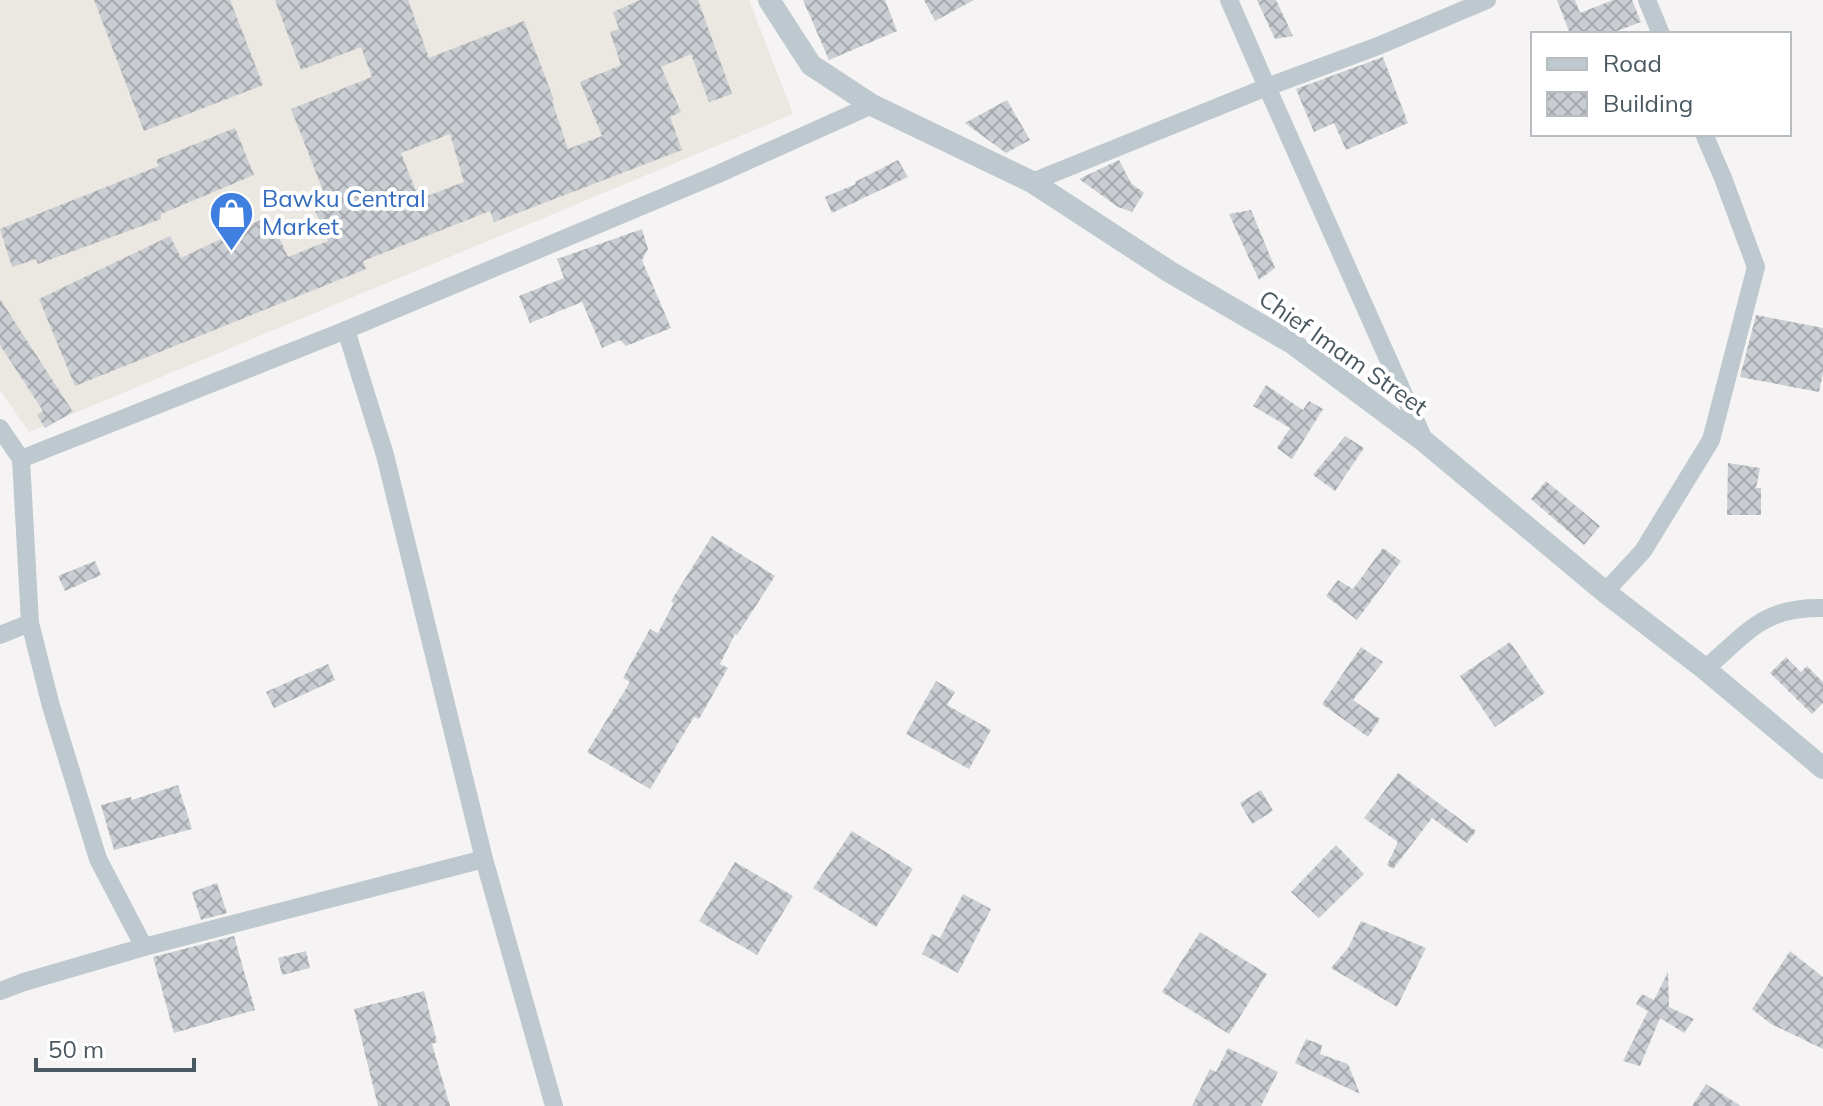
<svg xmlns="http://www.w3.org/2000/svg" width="1823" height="1106" font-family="Mulish,sans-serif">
<defs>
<pattern id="building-cross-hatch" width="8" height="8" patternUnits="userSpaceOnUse" patternTransform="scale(2)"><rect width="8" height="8" fill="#caced2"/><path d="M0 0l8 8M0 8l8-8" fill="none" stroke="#a6aaae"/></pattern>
</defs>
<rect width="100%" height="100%" fill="#f5f3f3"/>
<!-- commercial -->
<path fill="#ebe7e1" d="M 0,0 L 749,0 L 793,114 L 29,432 L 0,390 Z"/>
<!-- building -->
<g fill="url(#building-cross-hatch)" fill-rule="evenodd">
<path d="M 94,0 L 230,0 L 263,85 L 144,131 Z"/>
<path d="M 275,0 L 408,0 L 429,58 L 524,21 L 554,100 L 552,101 L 568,149 L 602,136 L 580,82 L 621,65 L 610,32 L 619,29 L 613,12 L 640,0 L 698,0 L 732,94 L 709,102 L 691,54 L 661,67 L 681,112 L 670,117 L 682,150 L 494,222 L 490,211 L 363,261 L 366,269 L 75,386 L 39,299 L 170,236 L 181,258 L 269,216 L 288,257 L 328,241 L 310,199 L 324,193 L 291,109 L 372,77 L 361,47 L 301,70 ZM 450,134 L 464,182 L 419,199 L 401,153 Z"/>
<path d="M 803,0 L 885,0 L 897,31 L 829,60 Z"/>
<path d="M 924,0 L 974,0 L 935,21 Z"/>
<path d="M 1257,0 L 1276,0 L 1293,36 L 1275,39 Z"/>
<path d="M 1557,0 L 1575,0 L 1580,13 L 1613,0 L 1632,0 L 1641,22 L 1609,34 L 1570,34 Z"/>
<path d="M 1383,57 L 1408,123 L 1346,150 L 1334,123 L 1314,132 L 1296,89 Z"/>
<path d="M 1007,100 L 1030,140 L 1006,153 L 965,123 Z"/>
<path d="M 235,128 L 254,175 L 161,214 L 161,219 L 38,264 L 36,259 L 12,267 L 0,229 L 159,166 L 156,160 Z"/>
<path d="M 898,160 L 908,177 L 832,213 L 825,197 L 856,184 L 855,182 Z"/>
<path d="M 1119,160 L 1131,183 L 1144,193 L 1132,212 L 1118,207 L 1079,179 Z"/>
<path d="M 1251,210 L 1275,268 L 1259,280 L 1229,214 Z"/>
<path d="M 642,229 L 648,249 L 642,260 L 671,328 L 626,346 L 620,340 L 602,348 L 582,302 L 530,323 L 519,296 L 564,278 L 557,259 Z"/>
<path d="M 0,299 L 73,412 L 45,428 L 37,415 L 43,411 L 0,345 Z"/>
<path d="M 1756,315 L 1823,328 L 1823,373 L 1819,392 L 1740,377 Z"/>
<path d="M 1266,385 L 1303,410 L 1309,401 L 1323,409 L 1292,459 L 1277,448 L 1290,428 L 1253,406 Z"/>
<path d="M 1345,436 L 1364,448 L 1335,491 L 1313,475 Z"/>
<path d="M 1728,463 L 1760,468 L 1756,488 L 1761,488 L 1761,515 L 1727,515 Z"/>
<path d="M 1546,481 L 1600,526 L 1584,545 L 1531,499 Z"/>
<path d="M 712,536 L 775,576 L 737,635 L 735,634 L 720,664 L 728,668 L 699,719 L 694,717 L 650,789 L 587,752 L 630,682 L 623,678 L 650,629 L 658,633 L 674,603 L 671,601 Z"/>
<path d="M 1383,548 L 1401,561 L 1357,620 L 1326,596 L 1338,580 L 1353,589 Z"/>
<path d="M 95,561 L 101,575 L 65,591 L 58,576 Z"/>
<path d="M 1510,642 L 1545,693 L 1495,727 L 1460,676 Z"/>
<path d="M 1361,647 L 1383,662 L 1353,700 L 1380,719 L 1368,737 L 1322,704 Z"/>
<path d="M 1786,657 L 1801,672 L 1807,666 L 1823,682 L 1823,703 L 1812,714 L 1770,673 Z"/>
<path d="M 328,664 L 335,680 L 274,708 L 266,692 Z"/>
<path d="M 936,681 L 955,692 L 947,705 L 991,730 L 969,769 L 906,734 Z"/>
<path d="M 1398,773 L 1476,831 L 1467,843 L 1432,818 L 1393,869 L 1387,865 L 1398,842 L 1364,818 Z"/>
<path d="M 178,785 L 192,829 L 114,850 L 101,805 L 131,797 L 132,800 Z"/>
<path d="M 1261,790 L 1273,811 L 1252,824 L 1240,803 Z"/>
<path d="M 852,831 L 913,869 L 876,927 L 813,888 Z"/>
<path d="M 1336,845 L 1364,874 L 1319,918 L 1291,892 Z"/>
<path d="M 735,862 L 793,896 L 757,955 L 699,921 Z"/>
<path d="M 217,883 L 227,913 L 201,920 L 192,892 Z"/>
<path d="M 963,894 L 991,909 L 958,973 L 922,954 L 932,934 L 940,938 Z"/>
<path d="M 1361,921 L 1426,948 L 1397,1007 L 1331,968 L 1348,948 Z"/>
<path d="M 1200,932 L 1267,974 L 1229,1034 L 1162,992 Z"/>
<path d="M 234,936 L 255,1010 L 174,1033 L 153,957 Z"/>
<path d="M 306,951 L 310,968 L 282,975 L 278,958 Z"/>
<path d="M 1790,951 L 1823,977 L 1823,1049 L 1771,1024 L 1752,1009 Z"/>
<path d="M 1668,972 L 1669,1007 L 1694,1019 L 1684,1033 L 1660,1018 L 1640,1066 L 1623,1061 L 1648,1011 L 1636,1004 L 1642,994 L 1654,1000 Z"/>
<path d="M 424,991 L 437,1042 L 432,1044 L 450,1106 L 378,1106 L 354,1009 Z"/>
<path d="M 1306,1039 L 1322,1045 L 1320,1054 L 1348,1064 L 1360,1094 L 1295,1063 Z"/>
<path d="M 1228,1048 L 1278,1072 L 1261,1106 L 1192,1106 L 1210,1069 L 1216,1072 Z"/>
<path d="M 1706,1084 L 1741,1106 L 1692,1106 Z"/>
</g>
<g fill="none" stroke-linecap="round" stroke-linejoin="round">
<!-- minor -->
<g stroke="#bec9cf" stroke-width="18">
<path d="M 1647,0 L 1661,34"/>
<path d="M 1032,182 L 1267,87 L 1229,0"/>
<path d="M 0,428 L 21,459 L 346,330"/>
<path d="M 1425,442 L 1267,87 L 1378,46 L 1487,0"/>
<path d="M 21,459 L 30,623 L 51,706 L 98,859 L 144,947"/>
<path d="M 1605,592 L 1643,551 L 1711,440 L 1756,267 L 1723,178 L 1704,134"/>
<path d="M 0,635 L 30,623"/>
<path d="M 1705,669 C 1747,633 1764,606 1823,608"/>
<path d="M 0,991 L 24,982 L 144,947 L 484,859"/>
<path d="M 554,1106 L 484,859 L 385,455 L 346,330 L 716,175 L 872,105"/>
</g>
<!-- tertiary -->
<path stroke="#bec9cf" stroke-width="22" d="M 769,0 L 811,65 L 872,105 L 1032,182 L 1170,272 L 1292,343 L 1425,442 L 1605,592 L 1705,669 L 1823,768"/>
</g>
<!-- icons -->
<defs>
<symbol id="shop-pin" viewBox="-11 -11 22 30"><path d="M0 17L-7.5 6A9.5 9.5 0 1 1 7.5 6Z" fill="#3f7fe0" stroke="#fff"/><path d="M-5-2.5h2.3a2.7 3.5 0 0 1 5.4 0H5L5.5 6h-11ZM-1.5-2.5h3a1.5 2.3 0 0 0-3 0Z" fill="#fff"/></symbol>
</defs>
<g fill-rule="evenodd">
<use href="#shop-pin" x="206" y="188" width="51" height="69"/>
</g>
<g text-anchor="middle" stroke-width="8" stroke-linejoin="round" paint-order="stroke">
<!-- shop labels -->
<g font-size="24" fill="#366cbe" stroke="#fff" text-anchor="start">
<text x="262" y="207">Bawku Central<tspan x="262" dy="28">Market</tspan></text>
</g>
<!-- street labels -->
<g font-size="24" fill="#4a5961" stroke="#fff">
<text transform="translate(1343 353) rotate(35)" y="8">Chief Imam Street</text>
</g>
</g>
<!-- legend -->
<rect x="1531" y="32" width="260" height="104" fill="#ffffff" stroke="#b7bdc0" stroke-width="2"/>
<rect x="1547" y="58" width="40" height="12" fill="#bec9cf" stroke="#b7bdc0" stroke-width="2"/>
<text x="1603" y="72" font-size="24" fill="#4a5961">Road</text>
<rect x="1547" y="92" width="40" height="24" fill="url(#building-cross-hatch)" stroke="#b7bdc0" stroke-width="2"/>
<text x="1603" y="112" font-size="24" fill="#4a5961">Building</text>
<!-- scale -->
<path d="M36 1058v12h158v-12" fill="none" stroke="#4a5961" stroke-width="4"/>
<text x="48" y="1058" font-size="24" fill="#4a5961" stroke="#ffffff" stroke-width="6" paint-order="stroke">50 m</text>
</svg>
